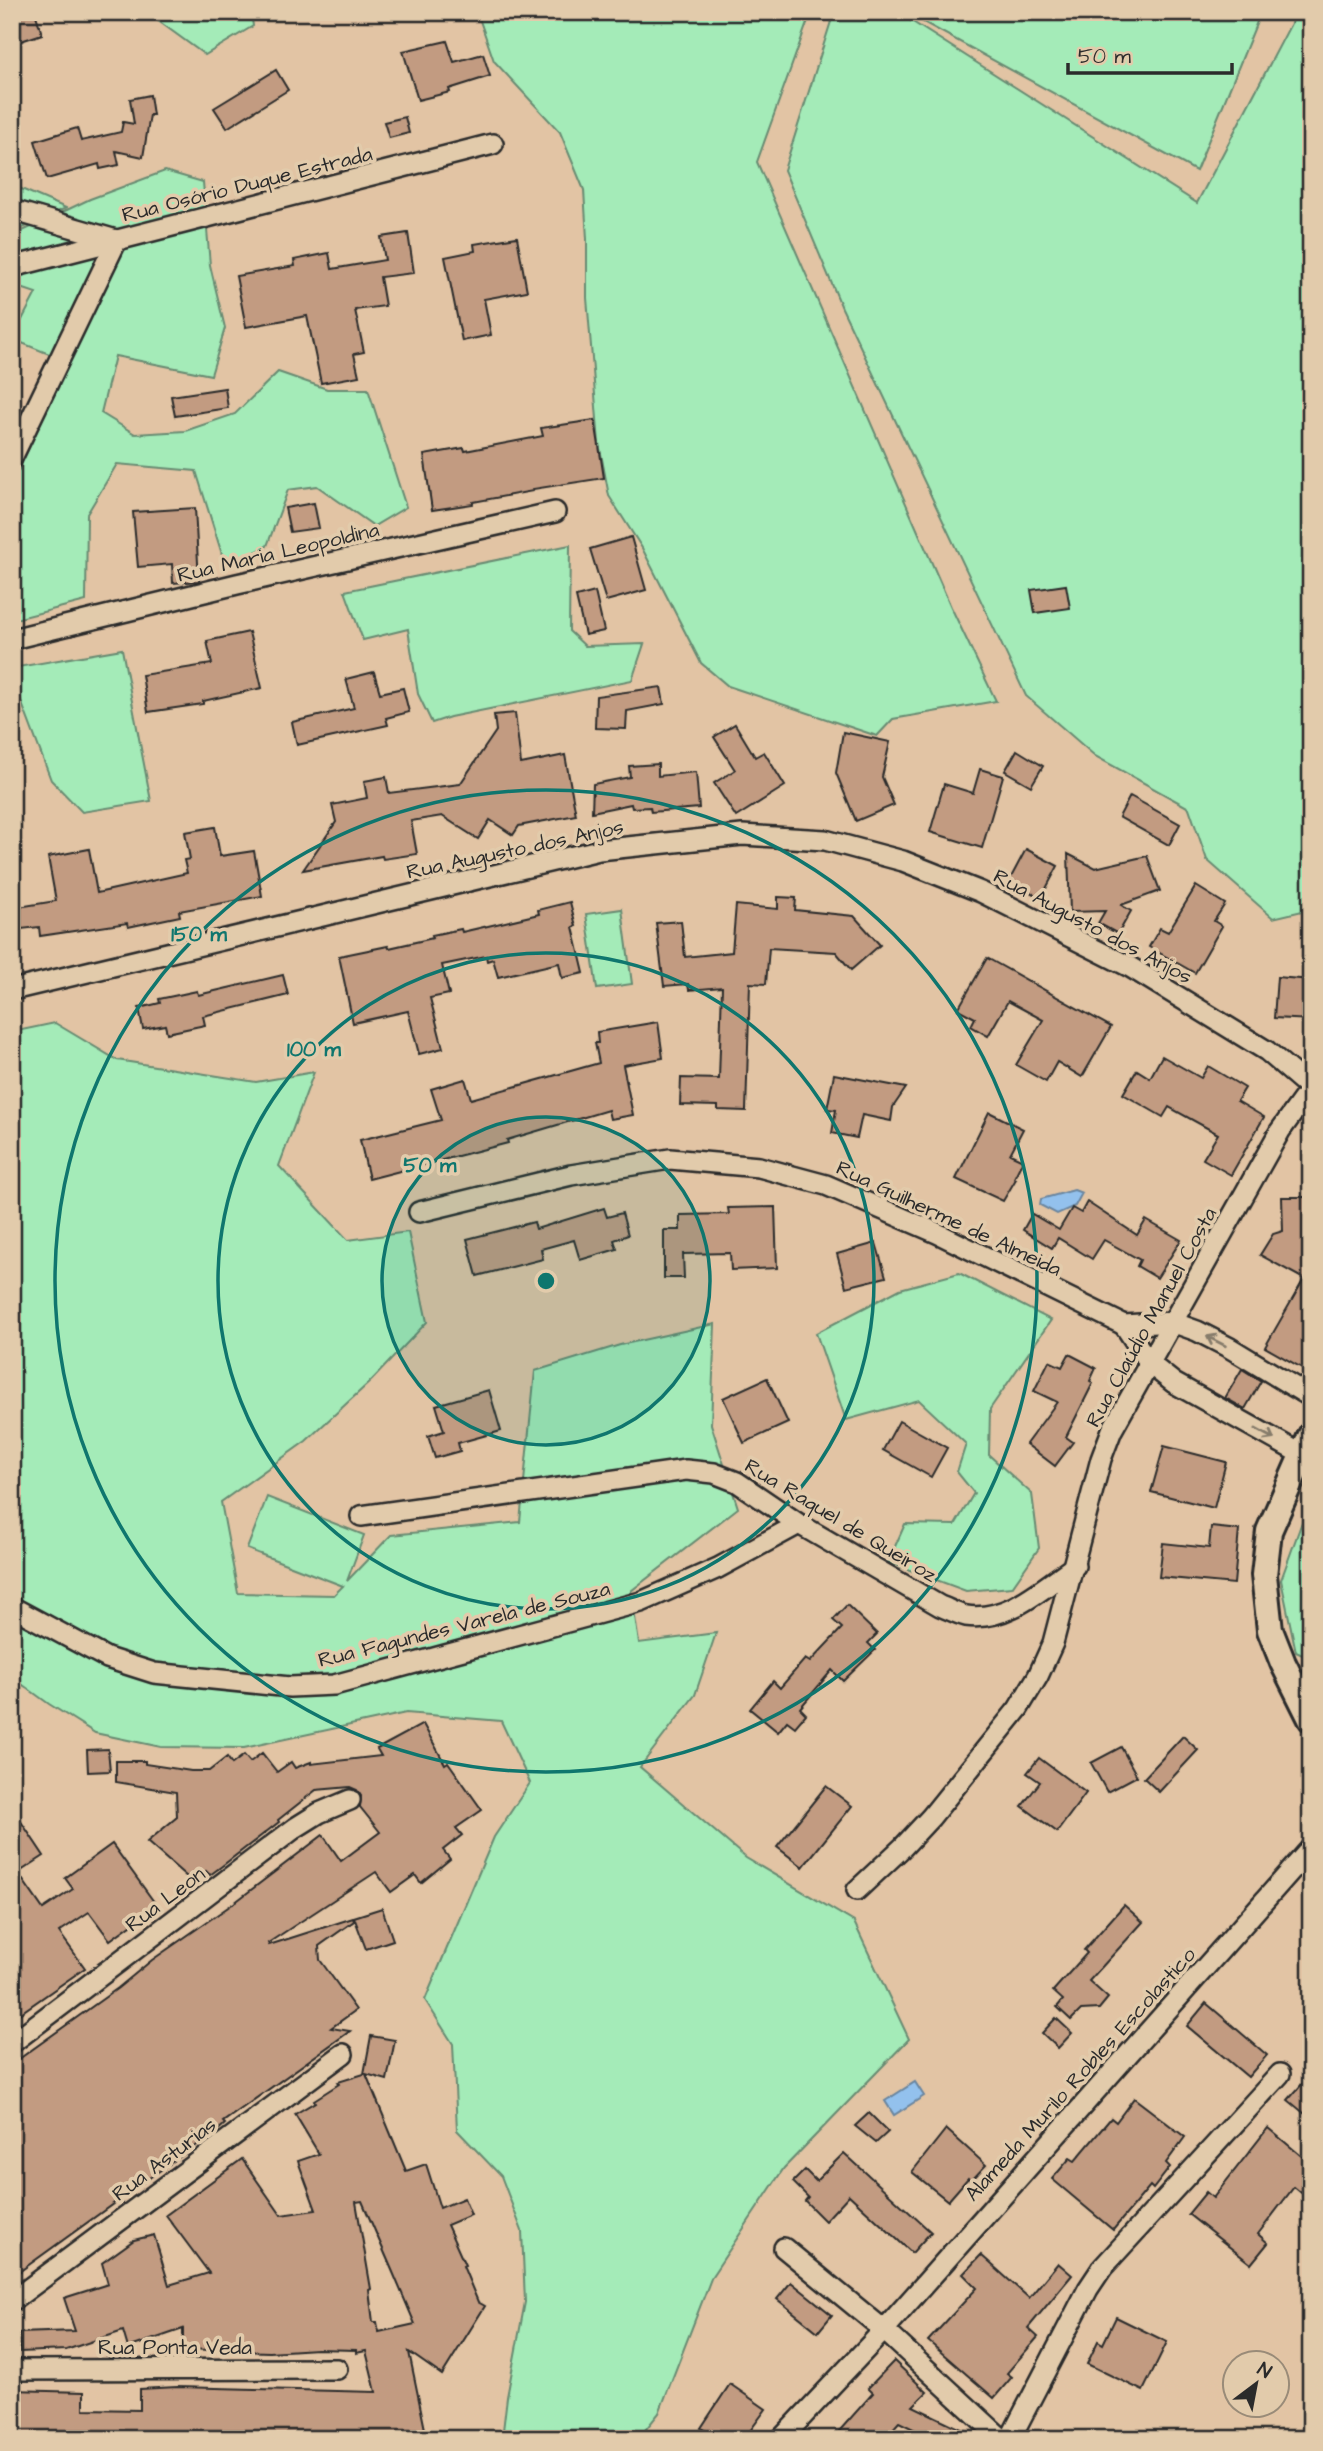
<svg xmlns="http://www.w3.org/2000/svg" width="1323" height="2451" font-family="'Architects Daughter',sans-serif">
<rect width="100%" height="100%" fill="#e2c4a4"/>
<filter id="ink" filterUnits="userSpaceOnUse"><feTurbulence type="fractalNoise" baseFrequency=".0143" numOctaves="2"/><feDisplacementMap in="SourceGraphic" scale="14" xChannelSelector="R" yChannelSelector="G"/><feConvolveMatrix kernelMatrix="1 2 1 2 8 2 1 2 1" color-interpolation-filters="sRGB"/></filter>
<g filter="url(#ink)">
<!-- green -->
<g fill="#a4ebb8" stroke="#688b72" stroke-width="2">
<path d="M 146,12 L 251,12 L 253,26 L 205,55 Z"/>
<path d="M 477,12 L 811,12 L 757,162 L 951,607 L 996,701 L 893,719 L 877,736 L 728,686 L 701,663 L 642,548 L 609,496 L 599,443 L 587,298 L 587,239 L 584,190 L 560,132 L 494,61 Z"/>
<path d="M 834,12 L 897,12 L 1197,203 L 1297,12 L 1311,12 L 1311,909 L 1273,918 L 1207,860 L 1189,808 L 1095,756 L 1026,696 L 842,308 L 784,170 Z"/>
<path d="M 905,12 L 1261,12 L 1196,171 Z"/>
<path d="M 165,171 L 203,182 L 210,265 L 225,328 L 211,375 L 115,356 L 101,413 L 135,434 L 185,431 L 235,414 L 278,372 L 327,389 L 368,389 L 406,507 L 374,526 L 317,486 L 288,490 L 267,546 L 226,567 L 196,471 L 117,464 L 87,514 L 86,601 L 12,620 L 12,484 L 69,362 L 12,339 L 36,293 L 12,285 L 12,236 L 90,199 Z"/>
<path d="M 12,185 L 66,208 L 12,233 Z"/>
<path d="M 570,545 L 569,631 L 585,646 L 644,644 L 632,680 L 450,717 L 432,723 L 418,694 L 408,629 L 363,640 L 345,591 Z"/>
<path d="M 122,649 L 151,801 L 82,812 L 51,780 L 12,677 L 12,668 Z"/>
<path d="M 622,909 L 632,984 L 597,989 L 586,914 Z"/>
<path d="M 55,1023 L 117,1060 L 256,1082 L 314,1072 L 279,1166 L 348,1240 L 408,1232 L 427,1322 L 372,1380 L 306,1441 L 221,1502 L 238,1593 L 334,1595 L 343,1586 L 247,1549 L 267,1497 L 364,1535 L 347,1581 L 391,1535 L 520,1522 L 535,1371 L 620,1345 L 715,1324 L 711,1424 L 738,1508 L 631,1591 L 639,1643 L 716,1633 L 695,1695 L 640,1767 L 746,1858 L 854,1922 L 909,2039 L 784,2168 L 712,2276 L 659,2413 L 638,2439 L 502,2439 L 507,2397 L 525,2302 L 522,2231 L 501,2176 L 457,2130 L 453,2044 L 425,2000 L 494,1837 L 530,1783 L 501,1721 L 406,1713 L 244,1748 L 161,1747 L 95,1733 L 49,1704 L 12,1677 L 12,1032 Z"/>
<path d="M 959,1273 L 1051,1320 L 990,1409 L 989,1455 L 1032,1494 L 1039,1548 L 1012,1587 L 966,1591 L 888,1562 L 905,1524 L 955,1525 L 974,1493 L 957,1472 L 966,1444 L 919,1400 L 846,1420 L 816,1333 L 900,1289 Z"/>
<path d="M 1311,1497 L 1311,1659 L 1296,1652 L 1281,1580 Z"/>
</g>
<!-- water -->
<g fill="#93c1ed" stroke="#69859f" stroke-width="2">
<path d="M 1074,1190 L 1082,1193 L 1075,1206 L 1057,1214 L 1040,1205 L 1041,1199 Z"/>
<path d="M 915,2082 L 924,2096 L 894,2115 L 885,2101 Z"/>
</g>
<!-- building -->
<g fill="#c29b81" stroke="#2b2b2b" stroke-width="2" fill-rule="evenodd">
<path d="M 12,12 L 35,12 L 42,34 L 12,44 Z"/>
<path d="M 447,41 L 454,62 L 483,54 L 490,76 L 449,89 L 450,92 L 418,100 L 403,51 Z"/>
<path d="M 276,70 L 288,90 L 227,128 L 214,108 Z"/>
<path d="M 150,95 L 153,115 L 150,115 L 143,157 L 116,151 L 119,165 L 100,169 L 99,164 L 47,179 L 35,141 L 77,128 L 81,141 L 121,132 L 123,122 L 134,124 L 130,99 Z"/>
<path d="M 405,117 L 409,133 L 389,138 L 384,122 Z"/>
<path d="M 408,233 L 414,273 L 380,277 L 385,306 L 355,310 L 364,352 L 354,354 L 359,376 L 321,383 L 307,316 L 246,327 L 236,276 L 295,266 L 294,260 L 329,253 L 332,269 L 385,260 L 381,237 Z"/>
<path d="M 517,237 L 527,291 L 484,299 L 491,335 L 462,341 L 445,257 L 475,251 L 474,244 Z"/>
<path d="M 225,388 L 228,408 L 175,416 L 171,396 Z"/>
<path d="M 595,420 L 604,478 L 533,489 L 533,491 L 473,502 L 473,504 L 432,510 L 424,455 L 464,448 L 465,451 L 543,436 L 541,428 Z"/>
<path d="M 314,503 L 319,528 L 290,532 L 285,508 Z"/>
<path d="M 195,508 L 199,581 L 173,583 L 172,564 L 138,567 L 133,512 Z"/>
<path d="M 631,537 L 646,590 L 606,601 L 590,549 Z"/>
<path d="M 1066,585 L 1070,608 L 1035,613 L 1031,590 Z"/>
<path d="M 595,592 L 604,631 L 585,635 L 576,597 Z"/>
<path d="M 249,632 L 262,688 L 203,701 L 203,704 L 148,712 L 142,675 L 212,664 L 207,641 Z"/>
<path d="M 374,672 L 380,693 L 403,688 L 409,712 L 386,718 L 388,725 L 297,745 L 292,722 L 354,708 L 346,679 Z"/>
<path d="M 661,687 L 664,704 L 627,711 L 626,729 L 595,728 L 596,696 Z"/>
<path d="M 515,713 L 521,764 L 565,755 L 576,815 L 519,826 L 513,835 L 490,820 L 478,839 L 442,816 L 411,821 L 417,854 L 383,859 L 382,856 L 303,870 L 336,822 L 332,805 L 367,798 L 364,781 L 386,777 L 389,793 L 460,784 L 496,731 L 494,715 Z"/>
<path d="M 735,724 L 755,757 L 764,752 L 785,786 L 736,817 L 714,783 L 735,770 L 714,737 Z"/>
<path d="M 843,732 L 890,742 L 882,777 L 894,805 L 856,821 L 836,773 Z"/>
<path d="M 1017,750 L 1043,766 L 1031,786 L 1005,771 Z"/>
<path d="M 658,764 L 658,776 L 696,772 L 699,808 L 651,812 L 650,807 L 632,808 L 631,804 L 592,812 L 593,784 L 630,777 L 629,766 Z"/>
<path d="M 980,769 L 1003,776 L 982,848 L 930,832 L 944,784 L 973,793 Z"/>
<path d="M 1130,796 L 1180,824 L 1169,845 L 1119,817 Z"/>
<path d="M 215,827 L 220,856 L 254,851 L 262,896 L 179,911 L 180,916 L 128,927 L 127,923 L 40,936 L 39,927 L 12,930 L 12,908 L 56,901 L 48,857 L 89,849 L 97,893 L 187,873 L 184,860 L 190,859 L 185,832 Z"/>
<path d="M 1026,849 L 1058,866 L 1041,898 L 1009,881 Z"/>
<path d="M 1068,854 L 1095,868 L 1147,856 L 1160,891 L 1121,905 L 1131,911 L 1118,934 L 1098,923 L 1105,911 L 1070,912 Z"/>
<path d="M 1196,886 L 1225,904 L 1214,921 L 1222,926 L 1195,973 L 1149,947 L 1160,928 L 1168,932 Z"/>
<path d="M 778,897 L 796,898 L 795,910 L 854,916 L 880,945 L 851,970 L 836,952 L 769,948 L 766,984 L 750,983 L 746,1111 L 718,1110 L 718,1106 L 680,1105 L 681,1078 L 719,1079 L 722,987 L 689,990 L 688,984 L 664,986 L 656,923 L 681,921 L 685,957 L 732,952 L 736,905 L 778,909 Z"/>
<path d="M 570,902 L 576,926 L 573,927 L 584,973 L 562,978 L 559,963 L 498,977 L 493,959 L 487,961 L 486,956 L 442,965 L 449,994 L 430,998 L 443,1048 L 419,1054 L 408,1011 L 353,1023 L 339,956 L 388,946 L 389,948 L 433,938 L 432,935 L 461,929 L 462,932 L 539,914 L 538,910 Z"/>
<path d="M 987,958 L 1111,1027 L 1082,1077 L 1057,1062 L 1046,1082 L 1016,1065 L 1043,1020 L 1008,1001 L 988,1036 L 971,1026 L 975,1018 L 958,1009 Z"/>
<path d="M 283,975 L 288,995 L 203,1016 L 205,1025 L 167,1033 L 165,1025 L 143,1029 L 139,1008 L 160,1003 L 159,999 L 197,991 L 198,995 Z"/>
<path d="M 1277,977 L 1311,980 L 1311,1020 L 1274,1018 Z"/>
<path d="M 658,1022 L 663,1058 L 623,1065 L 633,1115 L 610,1119 L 608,1110 L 507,1140 L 508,1143 L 369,1179 L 360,1140 L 441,1120 L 431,1089 L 465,1079 L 471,1099 L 599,1063 L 595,1043 L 598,1043 L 597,1032 Z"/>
<path d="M 1162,1056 L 1201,1078 L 1208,1066 L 1245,1088 L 1237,1101 L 1264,1117 L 1231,1175 L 1203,1159 L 1218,1134 L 1169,1107 L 1163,1117 L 1123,1094 L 1137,1070 L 1150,1078 Z"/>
<path d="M 834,1074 L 906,1088 L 893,1107 L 891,1121 L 862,1115 L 857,1138 L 832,1133 L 836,1110 L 827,1109 Z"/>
<path d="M 989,1112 L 1023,1129 L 1010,1154 L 1023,1160 L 1014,1178 L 1016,1179 L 1003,1201 L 956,1179 Z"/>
<path d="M 1282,1197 L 1304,1197 L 1311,1201 L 1311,1373 L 1265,1347 L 1304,1279 L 1260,1255 L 1273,1234 L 1283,1231 Z"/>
<path d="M 1087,1202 L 1137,1235 L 1146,1220 L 1181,1240 L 1157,1278 L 1137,1266 L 1140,1260 L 1104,1240 L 1092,1259 L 1058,1238 L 1052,1248 L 1023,1230 L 1032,1214 L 1059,1230 L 1072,1208 L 1081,1213 Z"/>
<path d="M 775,1207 L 777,1268 L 731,1270 L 730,1253 L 683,1254 L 684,1278 L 664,1278 L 664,1230 L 680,1230 L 680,1215 L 729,1214 L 728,1208 Z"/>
<path d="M 604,1208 L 607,1217 L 622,1213 L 628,1235 L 614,1240 L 617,1249 L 580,1260 L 574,1240 L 541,1249 L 543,1259 L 477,1276 L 467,1239 L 534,1222 L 536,1229 Z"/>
<path d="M 876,1243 L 886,1277 L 846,1287 L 837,1254 Z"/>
<path d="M 1069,1354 L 1096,1368 L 1090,1381 L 1093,1383 L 1066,1437 L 1073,1442 L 1055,1466 L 1026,1444 L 1057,1402 L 1034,1391 L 1049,1361 L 1062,1367 Z"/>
<path d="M 1242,1369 L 1261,1381 L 1245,1409 L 1225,1398 Z"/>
<path d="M 767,1378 L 788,1423 L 744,1443 L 723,1398 Z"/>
<path d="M 489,1390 L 501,1431 L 458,1443 L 460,1451 L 435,1458 L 428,1436 L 444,1431 L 436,1405 Z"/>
<path d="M 899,1421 L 947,1448 L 931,1477 L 883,1450 Z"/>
<path d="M 1164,1446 L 1226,1462 L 1214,1508 L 1151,1492 Z"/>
<path d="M 1211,1527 L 1239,1530 L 1234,1584 L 1159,1577 L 1163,1543 L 1209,1548 Z"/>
<path d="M 847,1605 L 877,1634 L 868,1643 L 875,1650 L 843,1681 L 832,1670 L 800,1708 L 806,1714 L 795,1727 L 787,1721 L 778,1732 L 750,1709 L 773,1681 L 780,1688 L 805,1659 L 810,1662 L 842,1628 L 833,1620 Z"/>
<path d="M 423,1724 L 445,1764 L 448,1762 L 482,1810 L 456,1828 L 462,1835 L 443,1850 L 450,1859 L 421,1883 L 415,1875 L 391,1892 L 376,1872 L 268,1943 L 269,1945 L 353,1918 L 354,1921 L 319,1946 L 320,1960 L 356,2010 L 331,2028 L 350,2031 L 223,2122 L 225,2124 L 216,2132 L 142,2183 L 136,2175 L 139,2185 L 12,2277 L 12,2064 L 118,1988 L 152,1960 L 234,1903 L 323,1835 L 341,1861 L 380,1832 L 360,1807 L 361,1796 L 357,1790 L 350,1787 L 316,1790 L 278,1820 L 279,1822 L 222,1866 L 210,1875 L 206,1871 L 195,1884 L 147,1842 L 177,1817 L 176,1792 L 116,1782 L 116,1761 L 145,1761 L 145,1764 L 191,1771 L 209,1771 L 227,1757 L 232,1764 L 244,1755 L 250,1762 L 262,1753 L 277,1772 L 291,1762 L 295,1768 L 311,1762 L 311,1764 L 381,1756 L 377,1749 Z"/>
<path d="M 1183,1736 L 1198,1750 L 1159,1792 L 1144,1778 Z"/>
<path d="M 1121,1747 L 1137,1776 L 1107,1792 L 1091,1763 Z"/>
<path d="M 108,1749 L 110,1771 L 88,1772 L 87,1750 Z"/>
<path d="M 1039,1758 L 1086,1793 L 1057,1832 L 1022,1806 L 1040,1782 L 1027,1773 Z"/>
<path d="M 826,1786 L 852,1806 L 803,1867 L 777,1847 Z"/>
<path d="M 12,1808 L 44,1856 L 18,1873 L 43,1909 L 73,1889 L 65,1878 L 112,1844 L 157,1906 L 110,1940 L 89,1912 L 59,1932 L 85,1968 L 12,2019 Z"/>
<path d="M 1124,1905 L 1143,1922 L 1089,1981 L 1108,1998 L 1099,2009 L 1081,2010 L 1071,2020 L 1057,2007 L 1063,2000 L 1053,1991 L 1087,1953 L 1084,1950 Z"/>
<path d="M 382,1908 L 393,1940 L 366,1949 L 354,1917 Z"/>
<path d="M 1206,2003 L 1267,2055 L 1248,2077 L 1187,2026 Z"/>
<path d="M 1056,2018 L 1072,2033 L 1058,2048 L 1042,2033 Z"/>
<path d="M 371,2036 L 395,2040 L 387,2080 L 366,2074 L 406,2171 L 426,2164 L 440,2208 L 464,2198 L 471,2215 L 447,2225 L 465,2265 L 463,2266 L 478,2302 L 485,2306 L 442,2375 L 409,2352 L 427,2439 L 12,2439 L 12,2390 L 84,2392 L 84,2409 L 140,2410 L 140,2389 L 177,2387 L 376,2392 L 366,2351 L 356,2353 L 356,2350 L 317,2349 L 269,2352 L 183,2349 L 183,2329 L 128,2348 L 123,2331 L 66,2350 L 20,2352 L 19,2333 L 75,2331 L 64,2298 L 108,2284 L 102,2263 L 134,2240 L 154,2235 L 169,2285 L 209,2273 L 166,2215 L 242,2159 L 281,2215 L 316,2210 L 298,2161 L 319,2154 L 295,2114 L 315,2102 L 314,2100 L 339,2084 L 338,2082 L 364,2074 ZM 362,2201 L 392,2270 L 415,2324 L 379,2332 L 377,2322 L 373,2322 L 369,2290 L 371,2289 L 356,2202 Z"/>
<path d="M 1311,2074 L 1311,2119 L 1288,2100 Z"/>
<path d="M 1134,2098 L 1185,2137 L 1166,2163 L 1170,2167 L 1153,2189 L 1150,2186 L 1113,2230 L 1052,2179 L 1070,2158 L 1075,2161 L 1111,2118 L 1116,2122 Z"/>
<path d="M 869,2113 L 888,2132 L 876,2143 L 855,2126 Z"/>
<path d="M 1268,2128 L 1311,2164 L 1311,2201 L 1294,2187 L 1258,2234 L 1268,2243 L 1251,2264 L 1188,2214 L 1206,2192 L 1213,2198 Z"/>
<path d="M 946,2129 L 986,2165 L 971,2181 L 968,2178 L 948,2201 L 912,2172 Z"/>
<path d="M 844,2153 L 931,2232 L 912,2253 L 849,2195 L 825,2221 L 805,2201 L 808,2197 L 793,2182 L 805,2170 L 816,2181 Z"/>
<path d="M 981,2255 L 1029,2298 L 1058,2263 L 1072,2275 L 1028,2328 L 1038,2337 L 1007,2373 L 1012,2377 L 994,2398 L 928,2341 L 977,2288 L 963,2274 Z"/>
<path d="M 791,2282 L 832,2315 L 818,2332 L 777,2299 Z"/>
<path d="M 1116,2317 L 1167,2342 L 1143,2391 L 1087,2364 L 1098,2341 L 1103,2344 Z"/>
<path d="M 894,2361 L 927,2392 L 913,2406 L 982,2439 L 934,2439 L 899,2422 L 884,2439 L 832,2439 L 873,2393 L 868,2388 Z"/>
<path d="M 730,2384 L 766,2409 L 744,2439 L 720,2439 L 701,2428 Z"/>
</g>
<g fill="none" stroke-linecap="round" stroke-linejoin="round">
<defs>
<g id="minor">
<path d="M 12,210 L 116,240"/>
<path d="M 12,267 L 493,144"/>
<path d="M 12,458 L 117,240"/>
<path d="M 12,639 L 237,584 L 555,512"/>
<path d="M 12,990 L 599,850 L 742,835 L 825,840 L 903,861 L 981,892 L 1130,967 L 1267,1051 L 1310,1088"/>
<path d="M 419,1212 L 571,1175 L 670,1159 L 759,1167 L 826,1185 L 937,1233 L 1124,1325 L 1172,1322 L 1197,1331 L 1230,1348 L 1311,1397"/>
<path d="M 1124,1325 L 1150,1364 L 1174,1383 L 1301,1454"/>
<path d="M 361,1516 L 686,1470 L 714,1473 L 737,1482 L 799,1524 L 940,1606 C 948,1609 957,1614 966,1616 C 1008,1622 1042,1588 1075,1566"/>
<path d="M 12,1607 L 107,1658 L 154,1673 L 290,1687 L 334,1685 L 641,1602 L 718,1568 L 799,1524"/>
<path d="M 857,1890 L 903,1847 L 931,1817 L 1018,1709 L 1038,1676 L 1053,1643 L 1101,1459 L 1112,1430 L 1280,1131 L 1311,1088"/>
<path d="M 12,2043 L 295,1828 L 319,1813 L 350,1800"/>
<path d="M 784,2248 L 884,2330 L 1002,2439"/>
<path d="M 12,2301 L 343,2054"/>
<path d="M 12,2370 L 337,2369"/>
<path d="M 781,2439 L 884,2330 L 1311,1848"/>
<path d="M 1010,2439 L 1088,2289 L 1102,2268 L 1280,2074"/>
</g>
<path id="tertiary" d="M 1311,1435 L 1269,1531 L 1264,1575 L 1270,1630 L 1283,1663 L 1311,1719"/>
</defs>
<!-- minor casing -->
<use href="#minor" stroke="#2b2b2b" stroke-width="24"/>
<!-- tertiary casing -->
<use href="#tertiary" stroke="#2b2b2b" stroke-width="30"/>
<!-- minor -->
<use href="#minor" stroke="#e2cbab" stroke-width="19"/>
<!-- tertiary -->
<use href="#tertiary" stroke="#e2cbab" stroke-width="24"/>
</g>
<!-- one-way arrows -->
<defs><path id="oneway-shaft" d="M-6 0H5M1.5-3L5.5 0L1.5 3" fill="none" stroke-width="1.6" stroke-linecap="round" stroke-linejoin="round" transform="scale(1.75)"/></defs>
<g stroke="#867b6b">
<use href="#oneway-shaft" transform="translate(1216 1341) rotate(-153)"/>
<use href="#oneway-shaft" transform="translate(1265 1434) rotate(29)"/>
</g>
</g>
<!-- distance rings -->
<circle cx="546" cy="1281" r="164" fill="#0f766e" fill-opacity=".12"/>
<g fill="none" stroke="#0f766e" stroke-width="3.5">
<circle cx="546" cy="1281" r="164"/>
<circle cx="546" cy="1281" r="328"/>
<circle cx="546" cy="1281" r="491"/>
</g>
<g text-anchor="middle" stroke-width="7" stroke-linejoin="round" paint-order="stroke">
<!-- street labels -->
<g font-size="21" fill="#2b2b2b" stroke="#e2cbab">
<text transform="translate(247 184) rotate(-14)" y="7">Rua Osório Duque Estrada</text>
<text transform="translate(278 552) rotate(-13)" y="7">Rua Maria Leopoldina</text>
<text transform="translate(515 849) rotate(-12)" y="7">Rua Augusto dos Anjos</text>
<text transform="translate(1093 926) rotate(28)" y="7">Rua Augusto dos Anjos</text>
<text transform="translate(949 1218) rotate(25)" y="7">Rua Guilherme de Almeida</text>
<text transform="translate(1151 1317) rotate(-61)" y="7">Rua Claúdio Manuel Costa</text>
<text transform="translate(841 1520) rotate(31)" y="7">Rua Raquel de Queiroz</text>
<text transform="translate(464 1624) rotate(-14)" y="7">Rua Fagundes Varela de Souza</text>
<text transform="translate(165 1899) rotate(-37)" y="7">Rua Leon</text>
<text transform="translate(1080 2074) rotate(-48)" y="7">Alameda Murilo Robles Escolastico</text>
<text transform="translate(164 2159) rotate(-37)" y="7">Rua Asturias</text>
<text x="175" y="2354">Rua Ponta Veda</text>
</g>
</g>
<circle cx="546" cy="1281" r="10" fill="#0f766e" stroke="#e2cbab" stroke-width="3.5"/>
<g font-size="21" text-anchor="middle" font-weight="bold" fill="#0f766e" stroke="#e2cbab" stroke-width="7" stroke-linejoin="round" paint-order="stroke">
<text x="199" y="941">150 m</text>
<text x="314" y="1056">100 m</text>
<text x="430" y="1172">50 m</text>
</g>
<!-- margin -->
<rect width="1323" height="2451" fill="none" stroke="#e2cbab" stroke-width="42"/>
<rect x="21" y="21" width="1281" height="2409" fill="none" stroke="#2b2b2b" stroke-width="2.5" filter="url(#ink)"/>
<!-- north arrow -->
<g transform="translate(1256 2384) rotate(32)"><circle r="33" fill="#e2cbab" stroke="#998b78" stroke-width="2"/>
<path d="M0-5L12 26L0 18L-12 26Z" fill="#2b2b2b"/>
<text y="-10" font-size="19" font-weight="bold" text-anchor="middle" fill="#2b2b2b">N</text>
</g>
<!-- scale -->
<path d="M1068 63v10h164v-10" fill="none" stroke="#2b2b2b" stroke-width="3.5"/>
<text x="1078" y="63" font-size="21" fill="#2b2b2b" stroke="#e2cbab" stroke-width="5" paint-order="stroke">50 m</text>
</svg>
